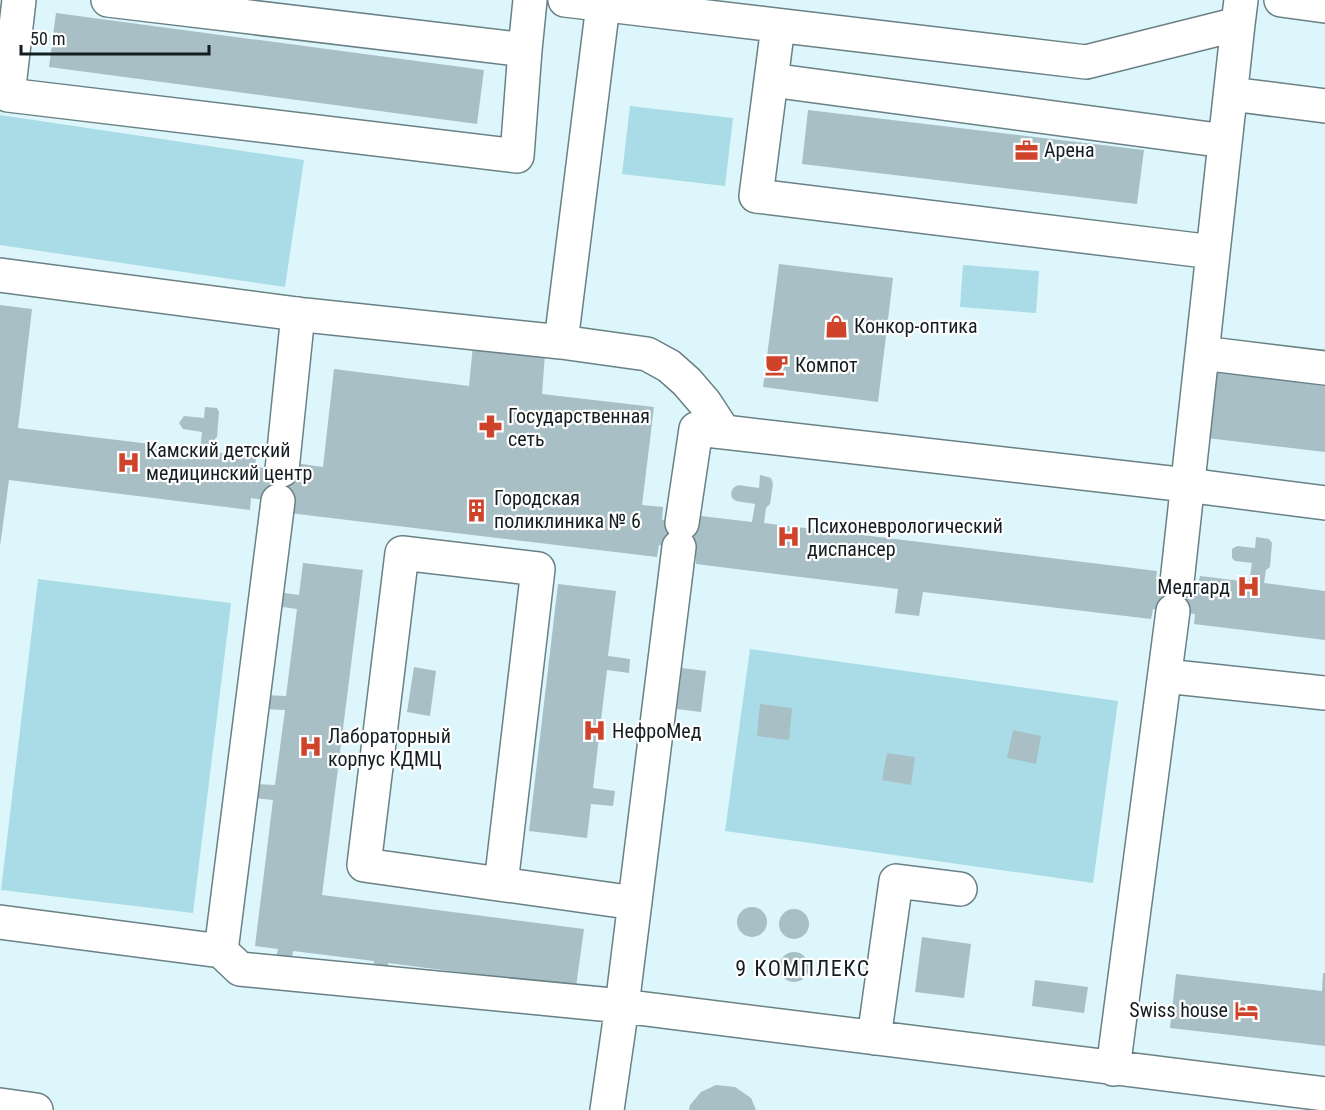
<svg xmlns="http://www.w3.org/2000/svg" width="1325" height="1110" viewBox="0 0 1325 1110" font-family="'Roboto Condensed',sans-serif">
<rect width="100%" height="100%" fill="#ddf6fc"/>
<path fill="#aadce7" d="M630,106L733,118L725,186L622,174Z
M0,115L304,160L285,287L0,245Z
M963,265L1039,271L1036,313L960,307Z
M38,579L231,603L193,913L1,890Z
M750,649L1118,701L1093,883L725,831Z"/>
<path fill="#a7bfc5" d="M56,13L484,70L477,124L49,67Z
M808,110L1144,150L1137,204L802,164Z
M779,264L893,278L878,402L763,387Z
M0,305L32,309L18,428L200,450L202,432L183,429L179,423L184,416L204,418L205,407L217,408L219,412L217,437L214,440L213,452L256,457L255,467L294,471L295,463L323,467L334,369L469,386L473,345L545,354L542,394L654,407L642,505L663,507L662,520L699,525L701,516L752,522L755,504L736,501L732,498L731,493L733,488L738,485L759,488L760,475L771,478L773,484L770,504L766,508L764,523L1157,571L1156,579L1198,584L1200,576L1249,582L1252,563L1235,561L1232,558V549L1237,546L1255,548L1256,537L1269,539L1272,543L1270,567L1266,570L1264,583L1325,591V640L1194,624L1195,614L1153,609L1151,619L923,592L919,616L895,613L898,589L696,564V550L659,545L657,557L289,513L290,503L251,498L250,510L9,480L0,546Z
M1215,370L1325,383V452L1207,438Z
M303,563L363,570L322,895L584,929L576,987L489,976V983L472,982L473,974L388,963V970L374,969V961L293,951L292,960L276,958L278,949L255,946L273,800L253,798L254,784L275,785L285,710L263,709L264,695L286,696L297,609L275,606L277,592L299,595Z
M558,584L616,591L608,656L630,659L629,673L607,670L593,788L615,791L613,806L591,804L587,838L529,831Z
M414,667L436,671L430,716L407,712Z
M682,668L706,671L701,712L677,709Z
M760,704L792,708L789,740L757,736Z
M1013,730L1041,736L1036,764L1007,758Z
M887,753L915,757L911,785L882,780Z
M737 922a15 15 0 1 1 30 0a15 15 0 1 1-30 0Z
M779 924a15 15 0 1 1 30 0a15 15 0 1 1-30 0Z
M922,937L971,944L964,998L915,992Z
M779 967a15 15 0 1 1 30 0a15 15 0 1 1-30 0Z
M1323,973H1325V1046L1170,1028L1176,974L1322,991Z
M1035,980L1088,987L1084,1013L1032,1006Z
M716,1085L735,1087L751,1098L756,1110H689L690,1105L701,1092Z"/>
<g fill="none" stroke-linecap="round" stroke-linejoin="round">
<defs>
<path id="minor" d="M19,0L8,95L517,156L525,50L108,0
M565,0L1086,62L1238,24L1241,0
M778,26L771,80L1225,141
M525,50L530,0
M771,80L756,196L1213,252
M1231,94L1325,106
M0,275L305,315L561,342L647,354L669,366L687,382L705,403L724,432L1187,485L1325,503
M561,342L603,5
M1202,353L1325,368
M282,470L298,314
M682,523L696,429L724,432
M1177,582L1238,24
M1165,676L1325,693
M501,884L538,569L402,553L364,865L635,903
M0,922L221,951L240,969L622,1006L1325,1094
M221,951L278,501
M874,1038L896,881L960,889
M1113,1069L1173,611
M0,1105L36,1110
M607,1110L622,1006L679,547"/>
<path id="major" d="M1281,0L1325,6"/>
</defs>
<use href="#minor" stroke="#698085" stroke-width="36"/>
<use href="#major" stroke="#698085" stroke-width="36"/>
<use href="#minor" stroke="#fff" stroke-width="33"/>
<use href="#major" stroke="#fff" stroke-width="33"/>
</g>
<defs>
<symbol id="office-bare" viewBox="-9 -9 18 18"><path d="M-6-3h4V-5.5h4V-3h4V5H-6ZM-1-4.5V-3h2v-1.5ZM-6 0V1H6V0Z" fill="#ce432a" stroke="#fefefe" stroke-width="2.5" paint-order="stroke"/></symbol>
<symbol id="shop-bare" viewBox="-9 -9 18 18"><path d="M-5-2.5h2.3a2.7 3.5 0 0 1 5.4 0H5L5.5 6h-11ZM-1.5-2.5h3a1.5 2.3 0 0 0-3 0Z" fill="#ce432a" stroke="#fefefe" stroke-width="2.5" paint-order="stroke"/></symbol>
<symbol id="cafe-bare" viewBox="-9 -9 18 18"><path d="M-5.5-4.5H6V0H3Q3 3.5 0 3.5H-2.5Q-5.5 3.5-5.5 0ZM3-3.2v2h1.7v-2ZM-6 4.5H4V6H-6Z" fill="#ce432a" stroke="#fefefe" stroke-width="2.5" paint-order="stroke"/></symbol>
<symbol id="pharmacy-bare" viewBox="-9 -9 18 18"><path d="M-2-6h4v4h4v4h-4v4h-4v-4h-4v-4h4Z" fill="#ce432a" stroke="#fefefe" stroke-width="2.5" paint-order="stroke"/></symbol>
<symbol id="hospital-bare" viewBox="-9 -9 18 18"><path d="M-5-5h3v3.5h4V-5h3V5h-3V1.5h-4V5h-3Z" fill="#ce432a" stroke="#fefefe" stroke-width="2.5" paint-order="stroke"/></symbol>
<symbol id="building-bare" viewBox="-9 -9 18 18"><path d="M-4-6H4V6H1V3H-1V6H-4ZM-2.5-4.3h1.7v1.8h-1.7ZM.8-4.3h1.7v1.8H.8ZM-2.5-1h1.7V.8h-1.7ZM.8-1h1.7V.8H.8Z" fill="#ce432a" stroke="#fefefe" stroke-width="2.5" paint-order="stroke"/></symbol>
<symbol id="hotel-bare" viewBox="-9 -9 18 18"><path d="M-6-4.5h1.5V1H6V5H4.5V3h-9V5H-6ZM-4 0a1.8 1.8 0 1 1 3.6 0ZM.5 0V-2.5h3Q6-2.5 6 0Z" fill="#ce432a" stroke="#fefefe" stroke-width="2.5" paint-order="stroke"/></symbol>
</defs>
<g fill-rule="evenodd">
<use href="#office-bare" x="1010" y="134" width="33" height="33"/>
<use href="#shop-bare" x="820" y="310" width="33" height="33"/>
<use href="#cafe-bare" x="760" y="348" width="33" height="33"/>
<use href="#pharmacy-bare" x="474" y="410" width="33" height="33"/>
<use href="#hospital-bare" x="112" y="446" width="33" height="33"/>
<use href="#building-bare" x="460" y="494" width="33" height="33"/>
<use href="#hospital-bare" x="772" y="520" width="33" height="33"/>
<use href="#hospital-bare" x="1232" y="570" width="33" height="33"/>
<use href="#hospital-bare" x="578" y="714" width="33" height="33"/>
<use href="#hospital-bare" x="294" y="730" width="33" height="33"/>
<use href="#hotel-bare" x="1230" y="994" width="33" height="33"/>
</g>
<g text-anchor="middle" stroke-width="4.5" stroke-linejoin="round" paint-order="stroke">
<g font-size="20" fill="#141d1f" stroke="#fefefe" text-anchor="start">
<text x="1044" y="157">Арена</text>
<text x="854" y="333">Конкор-оптика</text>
<text x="795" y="372">Компот</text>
<text x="508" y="423">Государственная<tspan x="508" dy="23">сеть</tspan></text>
<text x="146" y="457">Камский детский<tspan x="146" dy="23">медицинский центр</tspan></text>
<text x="494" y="505">Городская<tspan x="494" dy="23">поликлиника № 6</tspan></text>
<text x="807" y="533">Психоневрологический<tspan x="807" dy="23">диспансер</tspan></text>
<text x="1230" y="594" text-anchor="end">Медгард</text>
<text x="612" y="738">НефроМед</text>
<text x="328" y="743">Лабораторный<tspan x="328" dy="23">корпус КДМЦ</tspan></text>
<text x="1228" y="1017" text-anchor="end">Swiss house</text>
</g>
<g font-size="22" letter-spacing="1.5" fill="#141d1f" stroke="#fefefe">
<text x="803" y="976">9 КОМПЛЕКС</text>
</g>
</g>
<path d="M21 45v9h188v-9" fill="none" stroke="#141d1f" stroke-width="3"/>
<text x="30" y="45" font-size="18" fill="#141d1f" stroke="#fefefe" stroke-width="4.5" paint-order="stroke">50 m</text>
</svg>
